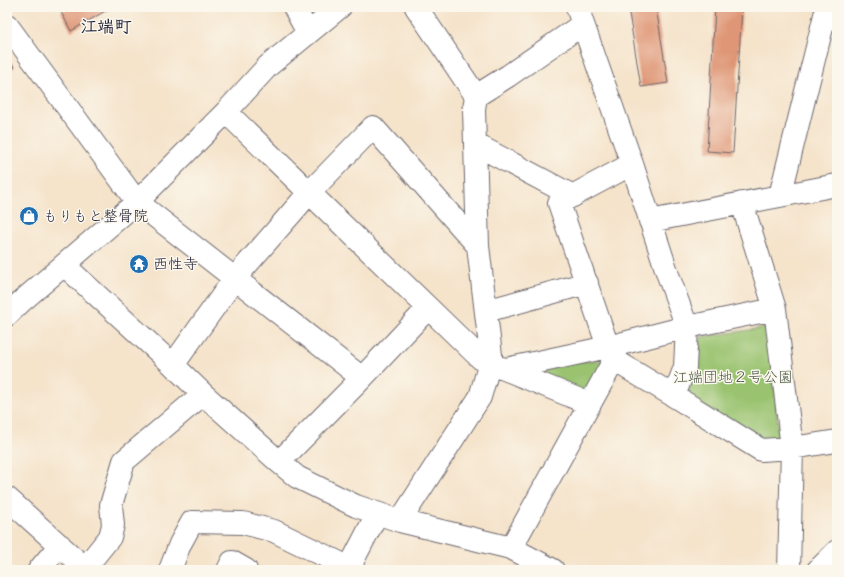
<svg xmlns="http://www.w3.org/2000/svg" width="844" height="577" viewBox="0 0 844 577" font-family="'Architects Daughter','Klee One',sans-serif">
<rect width="100%" height="100%" fill="#fbf7ec"/>
<filter id="ink" filterUnits="userSpaceOnUse"><feTurbulence type="fractalNoise" baseFrequency=".025" numOctaves="2"/><feDisplacementMap in="SourceGraphic" scale="8" xChannelSelector="R" yChannelSelector="G"/><feConvolveMatrix kernelMatrix="1 2 1 2 8 2 1 2 1" color-interpolation-filters="sRGB"/></filter>
<filter id="wash" filterUnits="userSpaceOnUse"><feTurbulence type="fractalNoise" baseFrequency=".012" numOctaves="4" result="noise"/><feDisplacementMap in="SourceGraphic" scale="16" xChannelSelector="R" yChannelSelector="G"/><feGaussianBlur stdDeviation="0.9" result="paint"/><feColorMatrix in="noise" values="0 0 0 0 0 0 0 0 0 0 0 0 0 0 0 0 0 1.4 0 .05"/><feComposite in="paint" operator="in"/></filter>
<g filter="url(#wash)">
<rect width="100%" height="100%" fill="#f5e3ca"/>
<path fill="#9ac36f" stroke="#5e7255" d="M770,327L779,440L757,437L687,396L701,337Z
M564,361H606L586,393L518,369Z"/>
<g id="blocks">
<path fill="#df9676" d="M70,7H112L71,31L61,12Z
M628,7H656L668,83L641,87Z
M715,7H742L733,153L707,151Z
M7,58L15,67L7,73Z"/>
</g>
</g>
<g filter="url(#ink)">
<use href="#blocks" fill-opacity="0" stroke="#6c666d" stroke-width="1"/>
<g fill="none" stroke-linecap="round" stroke-linejoin="round">
<defs>
<path id="minor" d="M294,7L308,33
M416,7L476,96
M577,7L632,164L668,275L687,327L685,367L674,396
M7,25L137,202L362,378
M226,112L475,353L489,366L506,369L608,347L614,360L674,396L761,450L792,448L837,441
M475,144L573,196
M632,164L559,203L608,347L687,327L775,309
M780,196L827,7
M742,203L775,309L792,448L789,570
M650,221L837,185
M64,265L173,365L203,394L279,462L297,477L356,506L400,521L511,548L553,570
M486,311L587,283
M7,315L22,301L137,202L226,112L268,66L340,7
M173,365L235,278L309,193L373,127L478,246
M502,368L590,404
M279,462L362,378L428,308
M7,498L87,570
M400,521L480,397L489,366L491,355L478,246L474,109L476,96L508,76L583,24
M511,548L614,360
M85,568L110,537L113,525L111,505L124,461L203,394
M39,570L60,545
M170,570L180,544L192,522L243,523L274,531L354,570
M228,570L232,562L246,570
M348,570L377,514
M818,570L837,551"/>
</defs>
<use href="#minor" stroke="#6c666d" stroke-width="24"/>
<use href="#minor" stroke="#fff" stroke-width="22"/>
</g>
</g>
<defs>
<symbol id="shop-disc" viewBox="-11 -11 22 22"><circle r="9.5" fill="#1f6fb2" stroke="#fbf7ec"/><path d="M-5-2.5h2.3a2.7 3.5 0 0 1 5.4 0H5L5.5 6h-11ZM-1.5-2.5h3a1.5 2.3 0 0 0-3 0Z" fill="#fff"/></symbol>
<symbol id="temple-disc" viewBox="-11 -11 22 22"><circle r="9.5" fill="#1f6fb2" stroke="#fbf7ec"/><path d="M0-6L5-2H3V0L6.5 2.5H4V6H1.5V3h-3V6H-4V2.5H-6.5L-3 0V-2H-5Z" fill="#fff"/></symbol>
</defs>
<g fill-rule="evenodd">
<use href="#shop-disc" x="18" y="205" width="22" height="22"/>
<use href="#temple-disc" x="128" y="253" width="22" height="22"/>
</g>
<g text-anchor="middle" stroke-width="3" stroke-linejoin="round" paint-order="stroke">
<g font-size="15" fill="#22223b" stroke="#fbf7ec" text-anchor="start">
<text x="43" y="221">もりもと整骨院</text>
<text x="153" y="269">西性寺</text>
</g>
<g font-size="15" fill="#4c5a4d" stroke="#fbf7ec">
<text x="733" y="382">江端団地２号公園</text>
</g>
<g font-size="17" font-weight="bold" fill="#22223b" stroke="#fbf7ec">
<text x="106" y="32">江端町</text>
</g>
</g>
<rect width="844" height="577" fill="none" stroke="#fbf7ec" stroke-width="24"/>
</svg>
